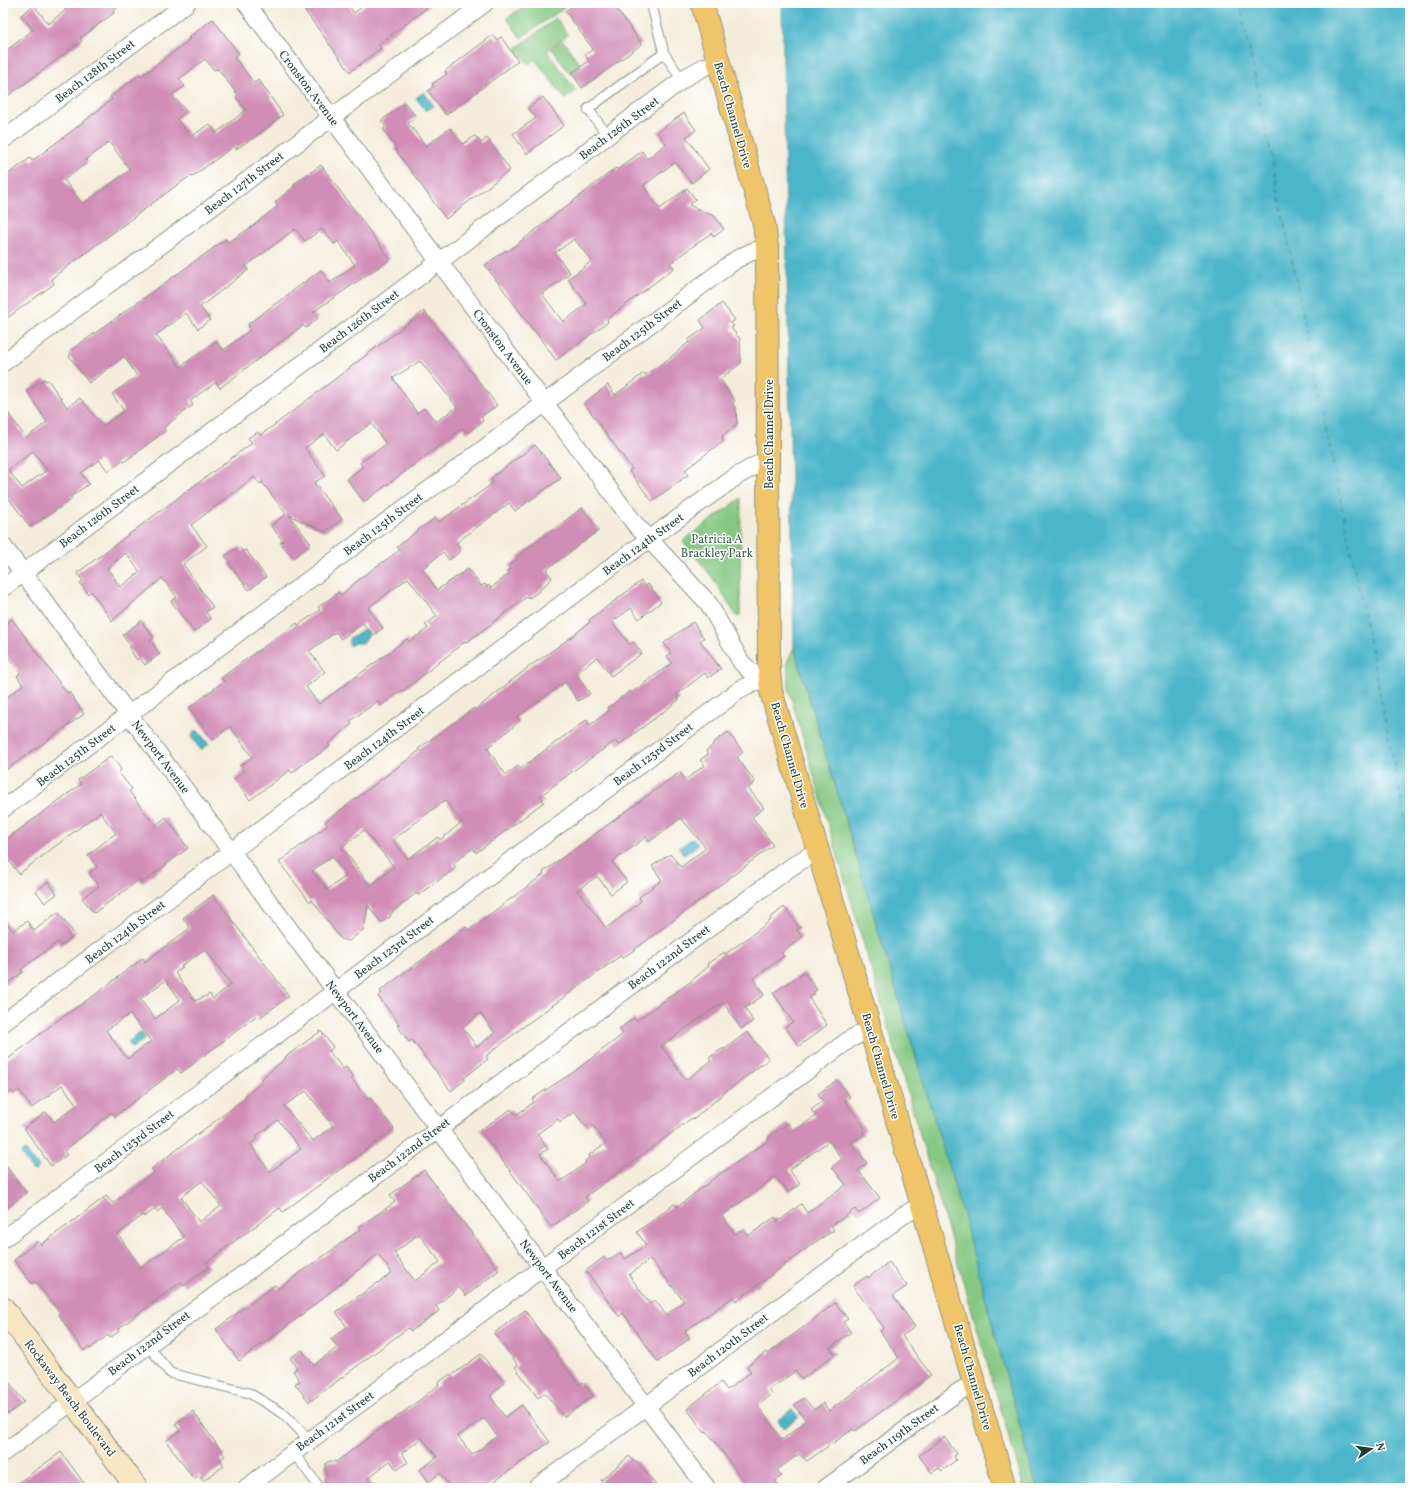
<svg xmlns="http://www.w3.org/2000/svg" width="1413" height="1491" viewBox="0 0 1413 1491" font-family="Vollkorn,serif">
<rect width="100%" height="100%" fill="#fff"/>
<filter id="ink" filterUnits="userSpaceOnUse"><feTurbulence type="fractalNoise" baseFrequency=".025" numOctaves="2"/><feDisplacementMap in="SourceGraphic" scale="8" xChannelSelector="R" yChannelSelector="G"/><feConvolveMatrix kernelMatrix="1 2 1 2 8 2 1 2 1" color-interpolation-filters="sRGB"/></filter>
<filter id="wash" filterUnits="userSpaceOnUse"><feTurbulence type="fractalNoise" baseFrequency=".012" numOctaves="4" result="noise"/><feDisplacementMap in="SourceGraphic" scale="16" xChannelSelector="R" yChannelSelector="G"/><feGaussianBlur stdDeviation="0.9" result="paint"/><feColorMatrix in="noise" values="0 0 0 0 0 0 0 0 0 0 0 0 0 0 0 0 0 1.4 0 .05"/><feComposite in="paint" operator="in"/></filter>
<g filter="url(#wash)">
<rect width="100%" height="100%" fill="#f4eddb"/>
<path fill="#85c882" stroke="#52825b" d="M528,3H562L565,7L521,38L507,18Z
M556,18L568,35L547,51L576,91L565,99L535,59L528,64L516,48Z
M563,41L581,65L570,74L552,49Z
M741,498L740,616L737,617L712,577L683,541Z
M794,647L962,1212L1037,1488H1024L789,691L787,662Z"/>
<path fill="#4bb5c9" stroke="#35797e" d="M782,3H1410V1488H1037L962,1212L794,647Z
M424,92L434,106L426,111L416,98Z
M363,629L367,630L369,634L363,643H354L350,646L349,645V638L355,636Z
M195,731H198L209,744L201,750L191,737Z
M693,838L698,845L684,855L679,848Z
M141,1032L146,1038L132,1048L128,1042Z
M25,1150L38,1165V1168L35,1171L32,1170L21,1154Z
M792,1409L798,1416V1418L783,1428L778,1420Z"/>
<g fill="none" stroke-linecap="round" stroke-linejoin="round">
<path stroke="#2c6161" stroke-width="1" stroke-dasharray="5 4" stroke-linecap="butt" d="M1240,3L1410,843"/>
</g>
<g id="blocks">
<path fill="#d08db6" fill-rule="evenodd" d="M72,3H123L113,10L114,13L80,38L82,41L8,96L3,90V53L33,30L21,15L34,5L48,24L66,10L65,8Z
M299,3H347L354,13L367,3H433L378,45L381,48L350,72Z
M576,3H612L642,44L582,88L572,73L589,61L585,55L593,49L565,11Z
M213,19L239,54L234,57L254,83L259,80L283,115L259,134L236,149L234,146L193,176L192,175L177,185L52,278V280L54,284L3,321V178L30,158L32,161L81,124L112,99L110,97L140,74L142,76L179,48L190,39L188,38ZM205,59L214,70L218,69L238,95L236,97L246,110L216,133L209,124L191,137L177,119L186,111L172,95L185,86L179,79ZM109,142L130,170L83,204L64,180L88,162L86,160Z
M493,35L497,40L501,37L518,61L446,115L428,91L434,86L432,84L447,74L445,71Z
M543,97L564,125L527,154L513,134L536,118L528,108Z
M405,103L416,117L408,123L426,146L450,128L463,144L475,136L481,143L487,138L510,170L446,219L395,149L396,148L383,129L386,127L381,121Z
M684,113L696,130L686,137L709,169L692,183L675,162L643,186L660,209L687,188L696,200L689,205L714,216L724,229L714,237L711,233L670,263L674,268L607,319L608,322L556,360L485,265L506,250L507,252L616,168L617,170L642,151L647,159L666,144L657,132ZM574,239L592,261L568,279L587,304L563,322L542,294L570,273L555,253Z
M321,165L390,259L313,312L318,318L306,328L303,325L220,388L216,382L190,401L193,405L164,427L165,431L124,462L122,460L108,471L99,460L81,473L89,484L70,497L72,499L30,527L3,491V406L26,438L47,422L27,391L44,379L46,381L48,380L67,407L80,398L103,426L124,411L112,394L137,376L124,356L89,383L69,356L71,354L70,351L226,239L228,243L250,228L278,206L275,202L295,186L294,184ZM295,229L305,241L322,229L334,244L338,241L355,265L330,283L321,270L248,324L250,330L228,347L223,350L216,341L180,367L156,335L186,313L198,329L210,320L200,307L248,270L246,266ZM33,451L47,470L22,488L8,470Z
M722,303L735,320L731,323L734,326L731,328L740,339L741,363L720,379L735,401L732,403L736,409L737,424L722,436L723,441L685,470L688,475L652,501L629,471L632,469L584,403L608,385L615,395L644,373L645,375L670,358L689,342L688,340L705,328L700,320Z
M424,311L497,405L481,417L483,421L467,433L463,428L364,502L347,479L363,467L360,463L386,444L371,423L336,450L324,434L305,448L325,476L314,483L342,519L325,532L289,515L311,544L293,558L280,543L283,541L271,526L286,514L262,482L260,484L254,477L191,525L207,546L183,564L213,607L206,612L211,619L194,632L171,601L177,597L162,578L112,621L91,591L88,594L80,583L83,581L77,573L237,454L252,443L248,438L258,432L260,435L276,424ZM420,361L457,407L436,422L424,408L417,413L393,378ZM126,553L140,572L120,587L107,568Z
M535,445L561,478L515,511L509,503L456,543L461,551L449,560L443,552L422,569L437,590L468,569L481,586L485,584L487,587L489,585L491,588L510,573L508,571L511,569L509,565L518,559L517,557L582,508L599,530L546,570L552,578L538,592L529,598L528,596L467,642L466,641L403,691L402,690L381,706L378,701L350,721L352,724L328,744L330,746L313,758L312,757L292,773L290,770L250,800L234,779L244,771L240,766L252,757L230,726L213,740L189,708L224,681L221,678L237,666L297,623L298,625L320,610L318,607L339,592L341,595L363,576L400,550L397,547L421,528L436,518L439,522L493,483L491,478ZM408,578L437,616L425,625L428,628L409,642L407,639L319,704L306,687L325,672L309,651L336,632L341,639L363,623L373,635L383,628L368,608Z
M239,547L242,551L246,550L266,577L249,590L228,563L230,562L225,556Z
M641,581L645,586L648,584L661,602L639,619L631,608L612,622L630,645L633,642L642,653L611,676L597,657L576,674L590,694L578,701L565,682L517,717L520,721L487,748L506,775L518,766L520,769L586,720L590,725L610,710L608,708L630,691L631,693L672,663L667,656L671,653L664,643L693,622L704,638L700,641L721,669L708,678L705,673L676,695L679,700L619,745L615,741L581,765L540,796L544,802L476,853L473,848L453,863L456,868L418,895L416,893L390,914L391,916L381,923L368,905L364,929L349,941L341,939L312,900L310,902L279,862L328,825L325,822L419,751L418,749L474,708L475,710L526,669L570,638L590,622L589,620ZM445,800L462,822L440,840L438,837L408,859L393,840ZM364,830L394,867L370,886L342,847ZM332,856L346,876L327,890L312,871Z
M12,619L67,693L69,692L84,714L3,772V700L23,685L17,676L20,673L3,651V625Z
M141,621L154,638L150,640L160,654L145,665L140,658L137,660L129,648L131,646L122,635Z
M728,732L743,752L737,757L755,782L748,788L764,808L752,817L773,845L634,950L622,958L620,956L519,1030L486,1056L488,1059L464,1078L465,1080L451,1091L412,1040L409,1042L397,1025L399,1024L378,996L382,993L380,991L466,927L469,930L544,874L543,872L680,772L685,780L705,765L700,760L708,754L706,751L713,745L712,744ZM681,818L706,848L681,867L670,854L652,866L662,880L639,897L641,901L628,912L606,928L577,890L597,876L611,894L627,882L612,862L646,837L649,842ZM480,1013L495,1033L477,1047L462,1027Z
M111,756L121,769L119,773L132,789L129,791L155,826L166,817L188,848L142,883L139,880L94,913L82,898L99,886L89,873L97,867L88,855L116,833L100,812L19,874L3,853V842L81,784L78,780Z
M48,882L57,894L45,903L36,891Z
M213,895L289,996L258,1019L256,1016L181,1073L177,1069L115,1116L112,1112L64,1151L67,1155L51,1166L24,1128L46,1112L54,1122L77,1105L62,1085L32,1108L19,1090L14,1094L12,1091L3,1098V1063L57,1021L96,994L143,958L145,962L190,928L183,918ZM205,949L231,984L213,999L210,994L195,1001L175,973L183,967L181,966ZM166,980L180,1000L155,1019L140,999ZM130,1014L151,1041L127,1059L106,1030Z
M784,907L800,928L797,930L802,937L781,953L784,956L753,979L764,995L745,1008L753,1021L741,1029L723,1002L661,1046L686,1080L711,1061L709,1058L722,1049H725L747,1032L769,1059L724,1093L694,1119L692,1118L585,1197L588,1201L551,1227L480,1130L511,1109L516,1115L534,1102L532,1099L575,1071L623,1034L619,1029L634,1018L636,1021L690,982L709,966L707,964L724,952L725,954L745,940L771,920L770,918ZM574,1112L586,1127L591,1123L606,1143L589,1155L590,1157L585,1161L586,1163L560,1182L540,1154L548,1149L537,1134L558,1119L560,1122Z
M58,912L75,935L61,946L58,942L20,970L23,972L3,987V918L13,931L27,921L34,931Z
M804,972L817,990L813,992L815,994L809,998L827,1025L799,1046L785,1027L793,1022L773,993Z
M321,1031L333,1047L329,1051L343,1069L346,1067L353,1077L351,1078L368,1099L370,1098L394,1129L283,1212L280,1208L239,1238L206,1263L209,1267L184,1286L181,1282L118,1329L119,1331L110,1338L108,1335L90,1349L89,1347L84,1351L58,1314L60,1313L36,1282L32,1284L14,1260L38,1241L41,1245L106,1196L113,1203L154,1172L151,1169L246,1098L245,1096L263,1082L261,1079L286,1058L285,1057ZM306,1091L333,1126L313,1141L284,1106ZM278,1120L301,1149L270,1172L250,1144L258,1138L256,1136ZM202,1181L221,1206L199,1222L181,1197ZM162,1208L184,1237L141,1268L118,1234L143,1215L144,1217L155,1209L157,1212Z
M837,1080L850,1097L845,1101L866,1130L863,1132L864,1134L851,1143L867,1163L858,1170L880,1198L859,1214L855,1209L831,1226L834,1230L814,1243L736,1301L733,1297L685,1331L690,1338L658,1362L623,1313L619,1316L586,1271L604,1257L607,1261L621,1253L625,1259L646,1245L637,1232L674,1204L677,1207L720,1174L769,1140L768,1138L788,1123L794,1131L816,1116L811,1110L823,1101L818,1094ZM829,1141L842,1159L832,1167L846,1185L807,1213L801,1204L778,1222L775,1217L748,1236L743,1229L735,1234L722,1216L776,1176L788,1192L800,1184L789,1170ZM650,1259L684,1301L666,1315L655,1300L650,1304L629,1275Z
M3,1162L26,1193L3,1211Z
M424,1170L499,1270L466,1296L459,1287L436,1306L439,1311L411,1331L408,1328L309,1402L295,1384L300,1381L293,1371L297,1368L290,1358L302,1350L314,1365L338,1347L331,1339L347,1327L336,1312L392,1273L378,1254L295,1320L239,1361L216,1329L275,1285L278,1289L361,1229L359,1227L395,1202L390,1195ZM419,1234L440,1262L415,1281L394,1253Z
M889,1262L907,1286L893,1296L915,1327L902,1336L931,1375L855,1431L853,1429L807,1461L799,1454L777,1470L782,1476L775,1481L781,1488H749L707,1431L705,1433L687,1409L721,1382L727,1390L751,1372L747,1366L766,1352L768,1354L835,1303L848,1319L843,1322L851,1332L830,1348L835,1354L802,1379L796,1371L794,1372L769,1390L772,1394L758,1406L782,1440L806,1421L794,1405L804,1398L814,1410L823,1403L829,1411L899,1358L880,1331L884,1328L853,1286L867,1276L868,1278Z
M525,1310L562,1363L579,1385L583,1382L593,1396L564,1417L545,1393L538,1398L515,1367L518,1365L494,1333Z
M481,1354L504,1383L490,1396L505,1417L522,1405L550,1442L485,1488H451L440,1473L429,1482L420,1470L437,1457L422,1438L402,1453L408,1462L397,1470L390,1461L368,1478L375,1488H330L324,1479L327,1477L325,1468L326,1463L330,1461L336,1462L413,1405L439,1385L438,1383L450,1374L451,1376ZM484,1418L497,1436L472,1455L458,1436Z
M3,1374L24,1402L8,1414L3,1407Z
M193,1411L225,1456L220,1459L224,1466L203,1481L199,1475L194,1479L166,1441L180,1431L175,1424Z
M944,1437L957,1454L954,1456L956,1460L942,1471L939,1468L932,1473L919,1456Z
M61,1452L84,1483L76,1488H11Z
M629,1456L634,1462L637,1461L658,1488H607L601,1480Z"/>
</g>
</g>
<g filter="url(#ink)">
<use href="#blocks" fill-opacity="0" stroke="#8a9588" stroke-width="1"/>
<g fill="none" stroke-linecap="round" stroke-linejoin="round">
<defs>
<path id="lane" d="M651,3L664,53
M608,136L588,109L664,53L682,80
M147,1344L170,1373L249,1393L284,1414L309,1440
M293,1452L320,1488"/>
<path id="street" d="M246,3L635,524L709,604L741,662L751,672L769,680
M3,140L187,3
M3,363L485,3
M3,546L707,1488
M3,588L686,77L704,67L719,62
M3,809L737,259L751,252L767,247
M3,1023L623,558L737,476L769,458
M3,1239L741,689L754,683L769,680
M3,1453L791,867L818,850
M246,1488L850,1039L870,1029
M536,1488L902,1216L922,1205
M826,1488L955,1394L974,1383"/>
<path id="secondary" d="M3,1308L137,1488"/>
<path id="primary" d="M702,3L764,224L767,247L769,670L771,691L1005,1488"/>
</defs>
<use href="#lane" stroke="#8a9588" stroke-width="11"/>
<use href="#street" stroke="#8a9588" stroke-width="19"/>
<use href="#secondary" stroke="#8a9588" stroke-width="24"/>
<use href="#primary" stroke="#8a9588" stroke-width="24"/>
<use href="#lane" stroke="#fff" stroke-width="9"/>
<use href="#street" stroke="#fff" stroke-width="17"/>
<use href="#secondary" stroke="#f9e7c3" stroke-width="22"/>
<use href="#primary" stroke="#f0c469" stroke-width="22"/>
</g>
</g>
<g text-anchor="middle" stroke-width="3" stroke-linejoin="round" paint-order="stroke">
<g font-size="12" fill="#1f3d34" stroke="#fff">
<text transform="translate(95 71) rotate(-37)" y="4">Beach 128th Street</text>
<text transform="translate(309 88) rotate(53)" y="4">Cronston Avenue</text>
<text transform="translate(733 115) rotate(74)" y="4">Beach Channel Drive</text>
<text transform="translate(619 128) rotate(-37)" y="4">Beach 126th Street</text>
<text transform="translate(244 183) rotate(-37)" y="4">Beach 127th Street</text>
<text transform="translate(359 321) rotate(-37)" y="4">Beach 126th Street</text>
<text transform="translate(642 330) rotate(-37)" y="4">Beach 125th Street</text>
<text transform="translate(503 347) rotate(53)" y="4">Cronston Avenue</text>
<text transform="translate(769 434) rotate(-90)" y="4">Beach Channel Drive</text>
<text transform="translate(99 516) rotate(-37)" y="4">Beach 126th Street</text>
<text transform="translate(383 524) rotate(-37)" y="4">Beach 125th Street</text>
<text transform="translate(643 544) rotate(-36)" y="4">Beach 124th Street</text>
<text transform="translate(384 738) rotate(-37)" y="4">Beach 124th Street</text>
<text transform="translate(653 754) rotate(-37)" y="4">Beach 123rd Street</text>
<text transform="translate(76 755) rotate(-37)" y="4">Beach 125th Street</text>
<text transform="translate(790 755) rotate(74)" y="4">Beach Channel Drive</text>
<text transform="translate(161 757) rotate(53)" y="4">Newport Avenue</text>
<text transform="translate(125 932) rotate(-37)" y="4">Beach 124th Street</text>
<text transform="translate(394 947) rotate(-37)" y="4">Beach 123rd Street</text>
<text transform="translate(669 957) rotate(-37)" y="4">Beach 122nd Street</text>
<text transform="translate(355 1017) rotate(53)" y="4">Newport Avenue</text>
<text transform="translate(881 1066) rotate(74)" y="4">Beach Channel Drive</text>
<text transform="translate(134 1141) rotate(-37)" y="4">Beach 123rd Street</text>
<text transform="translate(409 1150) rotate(-37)" y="4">Beach 122nd Street</text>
<text transform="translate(596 1229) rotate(-37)" y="4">Beach 121st Street</text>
<text transform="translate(549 1276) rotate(53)" y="4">Newport Avenue</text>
<text transform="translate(149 1343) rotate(-37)" y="4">Beach 122nd Street</text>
<text transform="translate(728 1345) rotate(-37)" y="4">Beach 120th Street</text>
<text transform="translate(973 1377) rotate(74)" y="4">Beach Channel Drive</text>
<text transform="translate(70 1398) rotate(53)" y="4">Rockaway Beach Boulevard</text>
<text transform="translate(335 1421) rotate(-36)" y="4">Beach 121st Street</text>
<text transform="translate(899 1434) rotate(-36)" y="4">Beach 119th Street</text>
</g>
<g font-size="12" fill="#386048" stroke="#fff">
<text x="717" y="543">Patricia A<tspan x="717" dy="14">Brackley Park</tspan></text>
</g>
</g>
<rect width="1413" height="1491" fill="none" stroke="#fff" stroke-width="16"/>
<g transform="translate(1371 1449) rotate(77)" stroke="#ffffff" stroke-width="3" paint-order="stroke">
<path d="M0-3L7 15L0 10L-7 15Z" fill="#1f3d34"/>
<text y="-6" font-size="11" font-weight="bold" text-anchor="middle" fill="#1f3d34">N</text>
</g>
</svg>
